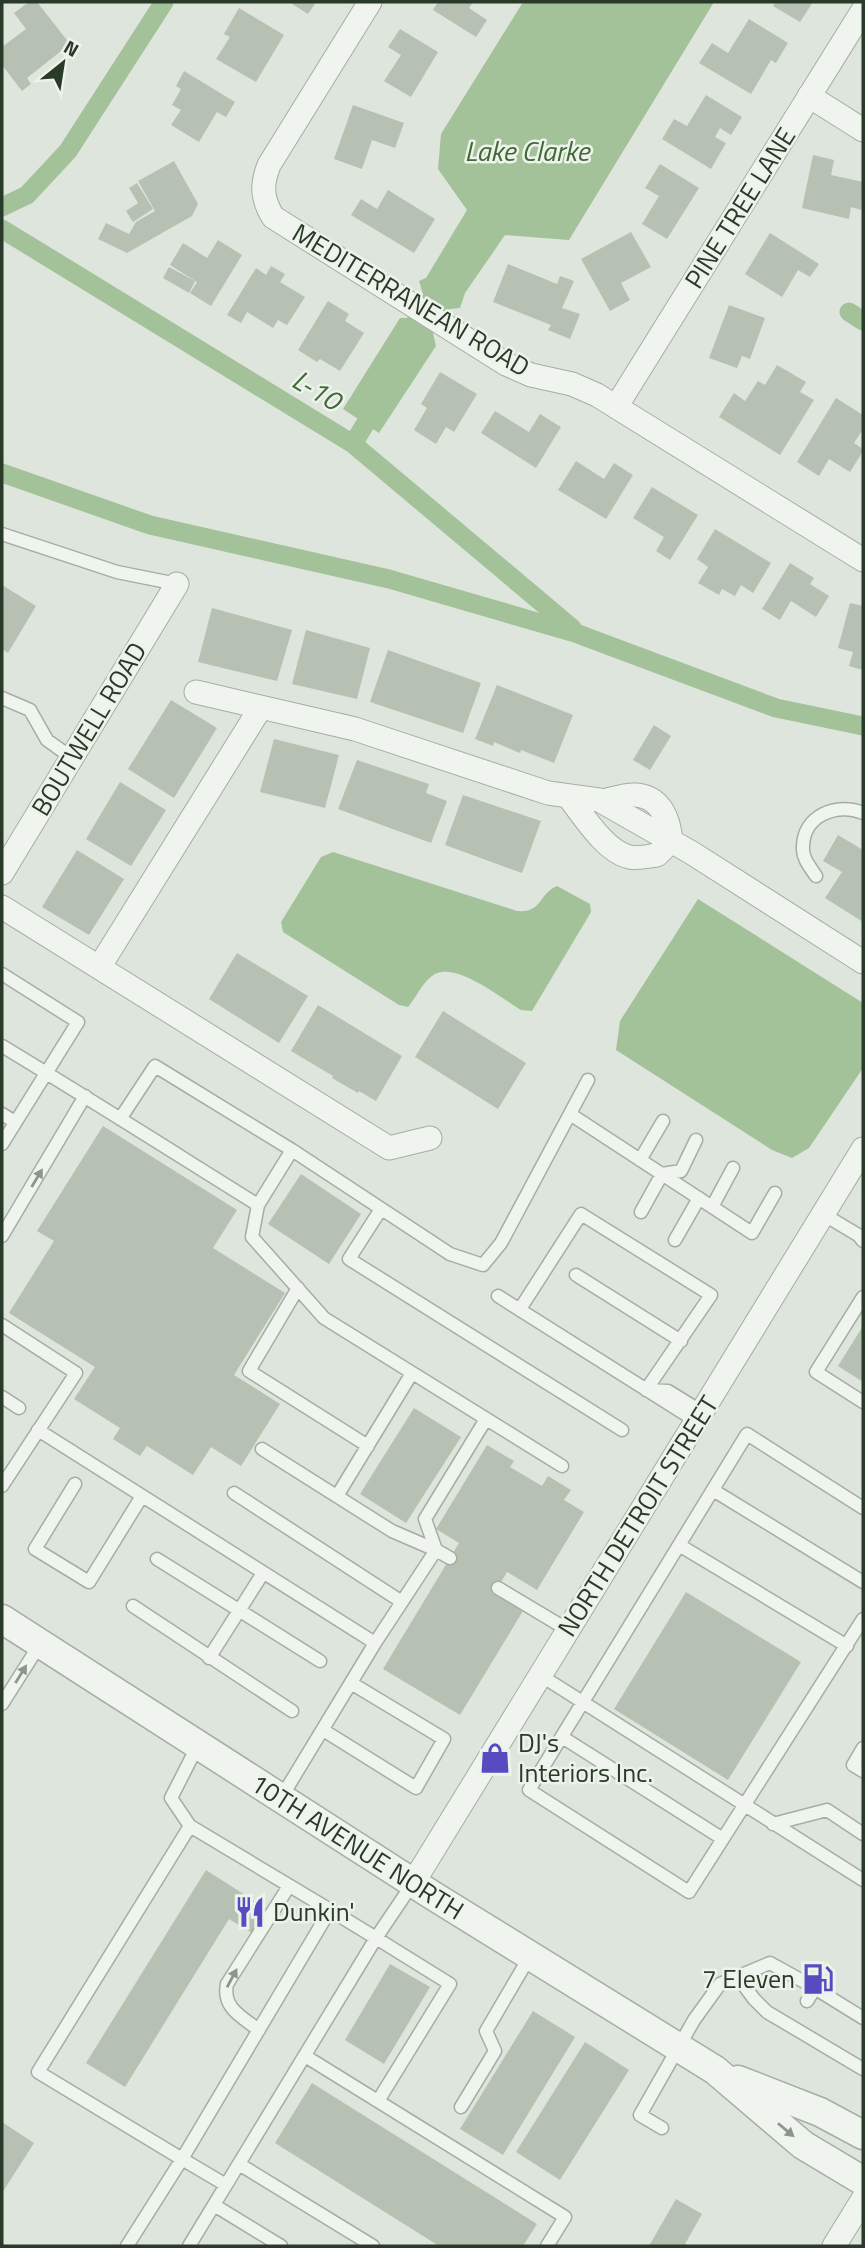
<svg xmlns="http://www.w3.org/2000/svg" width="865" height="2248" viewBox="0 0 865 2248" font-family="'Titillium Web',sans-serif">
<rect width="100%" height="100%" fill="#dee5dc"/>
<path fill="#a4c29a" d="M523,2H714L569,240L505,235L465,293L460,308L450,309L433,333L436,346L379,433L343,409L400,318H407L423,294L419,281L426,278L467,210L438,169L441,134Z
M333,852L517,911C543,913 538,894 557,886L590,904L591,912L532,1011L521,1010C501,998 453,959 432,976C422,983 416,998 408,1007L399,1005L283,932L281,922L321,857Z
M698,899L863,1003V1068L809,1148L792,1158L772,1150L616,1050L620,1021Z"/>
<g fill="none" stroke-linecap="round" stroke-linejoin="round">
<path stroke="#a4c29a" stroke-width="19" d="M2,207L27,195L68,151L164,2
M2,229L353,444L572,628
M849,312L863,321
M353,444L378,403
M2,473L150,525L389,579L578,634L776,708L863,726"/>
</g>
<path fill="#b6c1b4" d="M29,2H37L70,44L27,78L31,84L22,91L2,65V47L26,29L14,13Z
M289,2H316L308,14Z
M438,2H473L469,8L487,20L476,37L433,10Z
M776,2H813L800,22L773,6Z
M239,8L284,35L256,82L216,59L230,37L224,34Z
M749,19L788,43L776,63L771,60L751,94L699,63L712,43L728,53Z
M400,29L438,52L411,97L384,81L401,55L388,47Z
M184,71L235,102L226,117L217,112L199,142L171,125L181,110L172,105L181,89L176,86Z
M706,95L742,117L731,135L720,128L715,137L726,143L711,169L662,139L674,119L687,126Z
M353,105L404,123L395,148L372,140L362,169L334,159Z
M813,155L834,160L831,175L863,182L861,210L851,207L849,219L802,208Z
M174,161L198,204L192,216L127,253L98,239L106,223L129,234L136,222L155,211L138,181Z
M660,164L699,188L667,239L642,224L659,196L645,188Z
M137,183L153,209L133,222L126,211L138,203L129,188Z
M388,190L435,219L414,253L351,215L361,199L377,209Z
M631,232L651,267L621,283L630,300L610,311L581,259Z
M770,233L819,264L810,277L798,270L782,297L745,274Z
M218,240L242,255L211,306L190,293L197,282L170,265L183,243L207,258Z
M508,264L557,284L560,276L574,281L562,308L580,314L570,339L548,330L551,325L493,302Z
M271,266L285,274L280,282L305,297L287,325L278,320L273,328L247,312L241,323L227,315L256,268L266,275Z
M169,267L195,281L189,293L163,278Z
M328,301L349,314L345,321L364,333L340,371L320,359L317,362L298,350Z
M729,305L765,318L750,359L742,356L737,368L709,358Z
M777,365L806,382L800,392L814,400L780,455L719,417L734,393L745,401L758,381L765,385Z
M440,372L477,394L454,432L446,427L436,444L414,430L427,408L421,404Z
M836,398L863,415V429L854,443L863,449V451L850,472L829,459L819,476L797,462Z
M495,411L529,432L540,414L561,427L536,468L481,433Z
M576,461L604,479L614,463L633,475L606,519L558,490Z
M652,487L698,515L670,560L656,551L664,537L633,518Z
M715,529L771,563L753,593L741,585L735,596L722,589L719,595L698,583L708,567L697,559Z
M790,563L814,578L810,584L829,596L816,617L791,601L780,620L762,609Z
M2,585L36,606L8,653L2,649Z
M850,603L863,606V670L849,666L853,652L838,648Z
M212,608L292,630L277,681L198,662Z
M306,630L370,648L357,699L292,684Z
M388,650L481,683L463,733L370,702Z
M497,685L573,715L554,763L521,750L520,753L494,742L493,746L475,739Z
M171,700L217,728L174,798L128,769Z
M654,725L671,736L650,770L633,760Z
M274,739L339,755L325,808L260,792Z
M357,760L429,784L426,793L447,801L431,843L338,809Z
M120,782L166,810L131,866L86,839Z
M463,795L541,821L522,873L445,845Z
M838,835L863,850V922L825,898L842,872L823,861Z
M77,850L124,879L89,935L42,907Z
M237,953L308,996L279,1043L209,999Z
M318,1005L402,1056L376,1101L359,1091L358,1093L332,1078L333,1076L291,1051Z
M443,1011L526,1063L498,1109L415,1057Z
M103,1126L237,1210L213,1248L285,1293L234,1375L280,1404L241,1466L211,1447L193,1475L147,1446L140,1456L113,1439L120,1428L74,1399L95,1367L9,1313L54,1241L37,1231Z
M301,1174L361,1214L329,1264L268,1224Z
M863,1326V1382L838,1366Z
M414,1408L461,1437L406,1523L360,1494Z
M487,1445L514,1461L510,1467L542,1486L548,1476L571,1490L564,1500L584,1512L537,1590L507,1572L494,1594L523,1611L460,1715L383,1669L459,1543L436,1529Z
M686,1592L801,1662L728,1780L614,1709Z
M206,1870L267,1909L252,1933L229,1919L125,2087L86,2063Z
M390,1964L430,1987L384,2064L345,2040Z
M533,2011L575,2037L503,2155L460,2129Z
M585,2042L629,2070L560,2180L516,2152Z
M312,2083L537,2224L523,2246H439L275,2143Z
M2,2122L34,2143L2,2193Z
M676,2199L702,2214L685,2244L688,2246H649Z"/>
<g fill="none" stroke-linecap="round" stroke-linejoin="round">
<defs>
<path id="service" d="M2,534L117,572L177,584
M2,698L30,710L47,740L72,758
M816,876C810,867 802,858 803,847C803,815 838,802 863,813
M2,974L78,1022L2,1144
M2,1046C88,1098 173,1152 258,1205L292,1150L155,1066L120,1119
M2,1114L15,1122
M570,1114L752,1233L775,1193
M292,1150L450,1254L483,1265L501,1243L588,1080
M640,1160L663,1121
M258,1205L252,1237L324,1318L562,1466
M712,1207L733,1168
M381,1209L349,1259L622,1430
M641,1212L662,1174L681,1171L696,1140
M823,1214L858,1235L863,1241
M2,1236L85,1096
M675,1240L699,1198
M576,1275L681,1341
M298,1288L249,1371L368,1446
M498,1296L696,1421
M863,1297L816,1372L863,1402
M520,1309L581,1214L711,1295L646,1390
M2,1325L76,1373L2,1486
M650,1390L668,1391L702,1412
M2,1397L19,1408
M38,1430L375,1643L281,1798
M262,1449L392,1531L436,1550L450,1558
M75,1484L35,1549L89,1582L142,1496
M713,1490L863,1582
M234,1493L402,1602
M337,1496L412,1373
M863,1508L747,1434L529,1790L689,1892L863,1619
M679,1545L847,1646
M157,1559L320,1661
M498,1588L568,1630
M133,1606L292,1711
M375,1643L436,1550L425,1519L486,1419
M209,1658L263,1573
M540,1675L863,1880
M2,1704L40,1644
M323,1730L416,1788L444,1739L351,1683
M562,1737L723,1839
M198,1745L171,1798L190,1826L38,2072L182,2159L330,1910L376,1938L413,1883
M863,1748L853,1765L863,1771
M773,1824L827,1810L863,1834
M190,1826L330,1910
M737,1976L754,1999L767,2012L863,2069
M807,2001L815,1988
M259,2030C242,2017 222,2008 227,1984L289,1886
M305,2056L565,2217L547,2246
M461,2107L495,2051L486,2031L530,1956
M662,2128L640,2115L694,2020L720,1984L770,1963L808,1984L863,2018
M239,2164L373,2246
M214,2205L281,2246
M127,2246L182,2159L226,2185
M189,2246L376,1938L450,1984L378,2101"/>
<path id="minor" d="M370,2L269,165C261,185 262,199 273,217L506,364L531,375L572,384L597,395L863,560
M809,96L863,130
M616,407L863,10
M196,692L355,729L548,793L599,800L692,853L863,962
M568,796C582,814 606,853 630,857C638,859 649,856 657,855L671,841C669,819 661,797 636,795C626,794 612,799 602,801
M2,873L177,584
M2,907L389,1148L430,1138
M100,966L261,707
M413,1883L863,1149
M834,2246L863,2199"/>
<g id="tertiary">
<path id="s1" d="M2,1619L432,1895L715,2070L803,2145L863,2181"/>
<path d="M738,2080L820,2112L863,2135"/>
</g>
</defs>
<use href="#service" stroke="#a4aea2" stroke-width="15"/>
<use href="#minor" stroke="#a4aea2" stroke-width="25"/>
<use href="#tertiary" stroke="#a4aea2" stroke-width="31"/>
<use href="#service" stroke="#eff4ef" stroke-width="12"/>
<use href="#minor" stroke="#eff4ef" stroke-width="23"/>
<use href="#tertiary" stroke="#eff4ef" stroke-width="28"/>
</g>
<defs><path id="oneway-solid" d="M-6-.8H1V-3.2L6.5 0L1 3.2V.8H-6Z" transform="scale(1.75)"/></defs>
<g fill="#8c978c">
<use href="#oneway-solid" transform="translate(37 1178) rotate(-59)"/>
<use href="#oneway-solid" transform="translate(21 1674) rotate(-58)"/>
<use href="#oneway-solid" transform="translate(232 1978) rotate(-62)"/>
<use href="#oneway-solid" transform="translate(786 2130) rotate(40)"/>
</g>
<defs>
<symbol id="shop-bare" viewBox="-9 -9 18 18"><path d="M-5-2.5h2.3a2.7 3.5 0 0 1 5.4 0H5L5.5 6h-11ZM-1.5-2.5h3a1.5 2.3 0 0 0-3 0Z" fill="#564bc0" stroke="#edf3eb" stroke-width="2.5" paint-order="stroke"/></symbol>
<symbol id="restaurant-bare" viewBox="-9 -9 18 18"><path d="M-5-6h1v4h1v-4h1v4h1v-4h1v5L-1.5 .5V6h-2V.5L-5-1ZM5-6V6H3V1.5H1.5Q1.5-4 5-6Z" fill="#564bc0" stroke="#edf3eb" stroke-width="2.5" paint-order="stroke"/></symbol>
<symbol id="fuel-bare" viewBox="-9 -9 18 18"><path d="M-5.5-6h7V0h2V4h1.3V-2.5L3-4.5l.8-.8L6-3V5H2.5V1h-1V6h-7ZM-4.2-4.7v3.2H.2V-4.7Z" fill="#564bc0" stroke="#edf3eb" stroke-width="2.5" paint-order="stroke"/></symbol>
</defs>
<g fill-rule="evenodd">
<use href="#shop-bare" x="473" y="1736" width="44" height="44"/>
<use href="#restaurant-bare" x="228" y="1890" width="44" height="44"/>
<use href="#fuel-bare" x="796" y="1957" width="44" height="44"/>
</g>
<g text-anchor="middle" stroke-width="5" stroke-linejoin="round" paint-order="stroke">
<g font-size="26" fill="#2a3a28" stroke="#edf3eb">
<text transform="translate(740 208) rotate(-58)" y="9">PINE TREE LANE</text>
<text transform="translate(411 300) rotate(31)" y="9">MEDITERRANEAN ROAD</text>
<text transform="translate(89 729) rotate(-59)" y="9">BOUTWELL ROAD</text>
<text transform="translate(638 1516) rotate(-58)" y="9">NORTH DETROIT STREET</text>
<text dy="9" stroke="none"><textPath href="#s1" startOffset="422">10TH AVENUE NORTH</textPath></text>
</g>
<g font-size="26" fill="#2a3a28" stroke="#edf3eb" text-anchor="start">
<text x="518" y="1752">DJ's<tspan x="518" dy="30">Interiors Inc.</tspan></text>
<text x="273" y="1921">Dunkin'</text>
<text x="795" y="1988" text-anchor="end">7 Eleven</text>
</g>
<g font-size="28" font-style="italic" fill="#406936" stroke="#edf3eb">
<text x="527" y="161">Lake Clarke</text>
<text transform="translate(317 390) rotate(31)" y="10">L-10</text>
</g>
</g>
<rect width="865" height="2248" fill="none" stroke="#2a3a28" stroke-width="7"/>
<g transform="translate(63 63) rotate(30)" stroke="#edf3eb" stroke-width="5" paint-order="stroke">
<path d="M0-5L12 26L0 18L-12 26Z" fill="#2a3a28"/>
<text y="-10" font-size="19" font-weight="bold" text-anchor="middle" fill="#2a3a28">N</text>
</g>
</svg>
